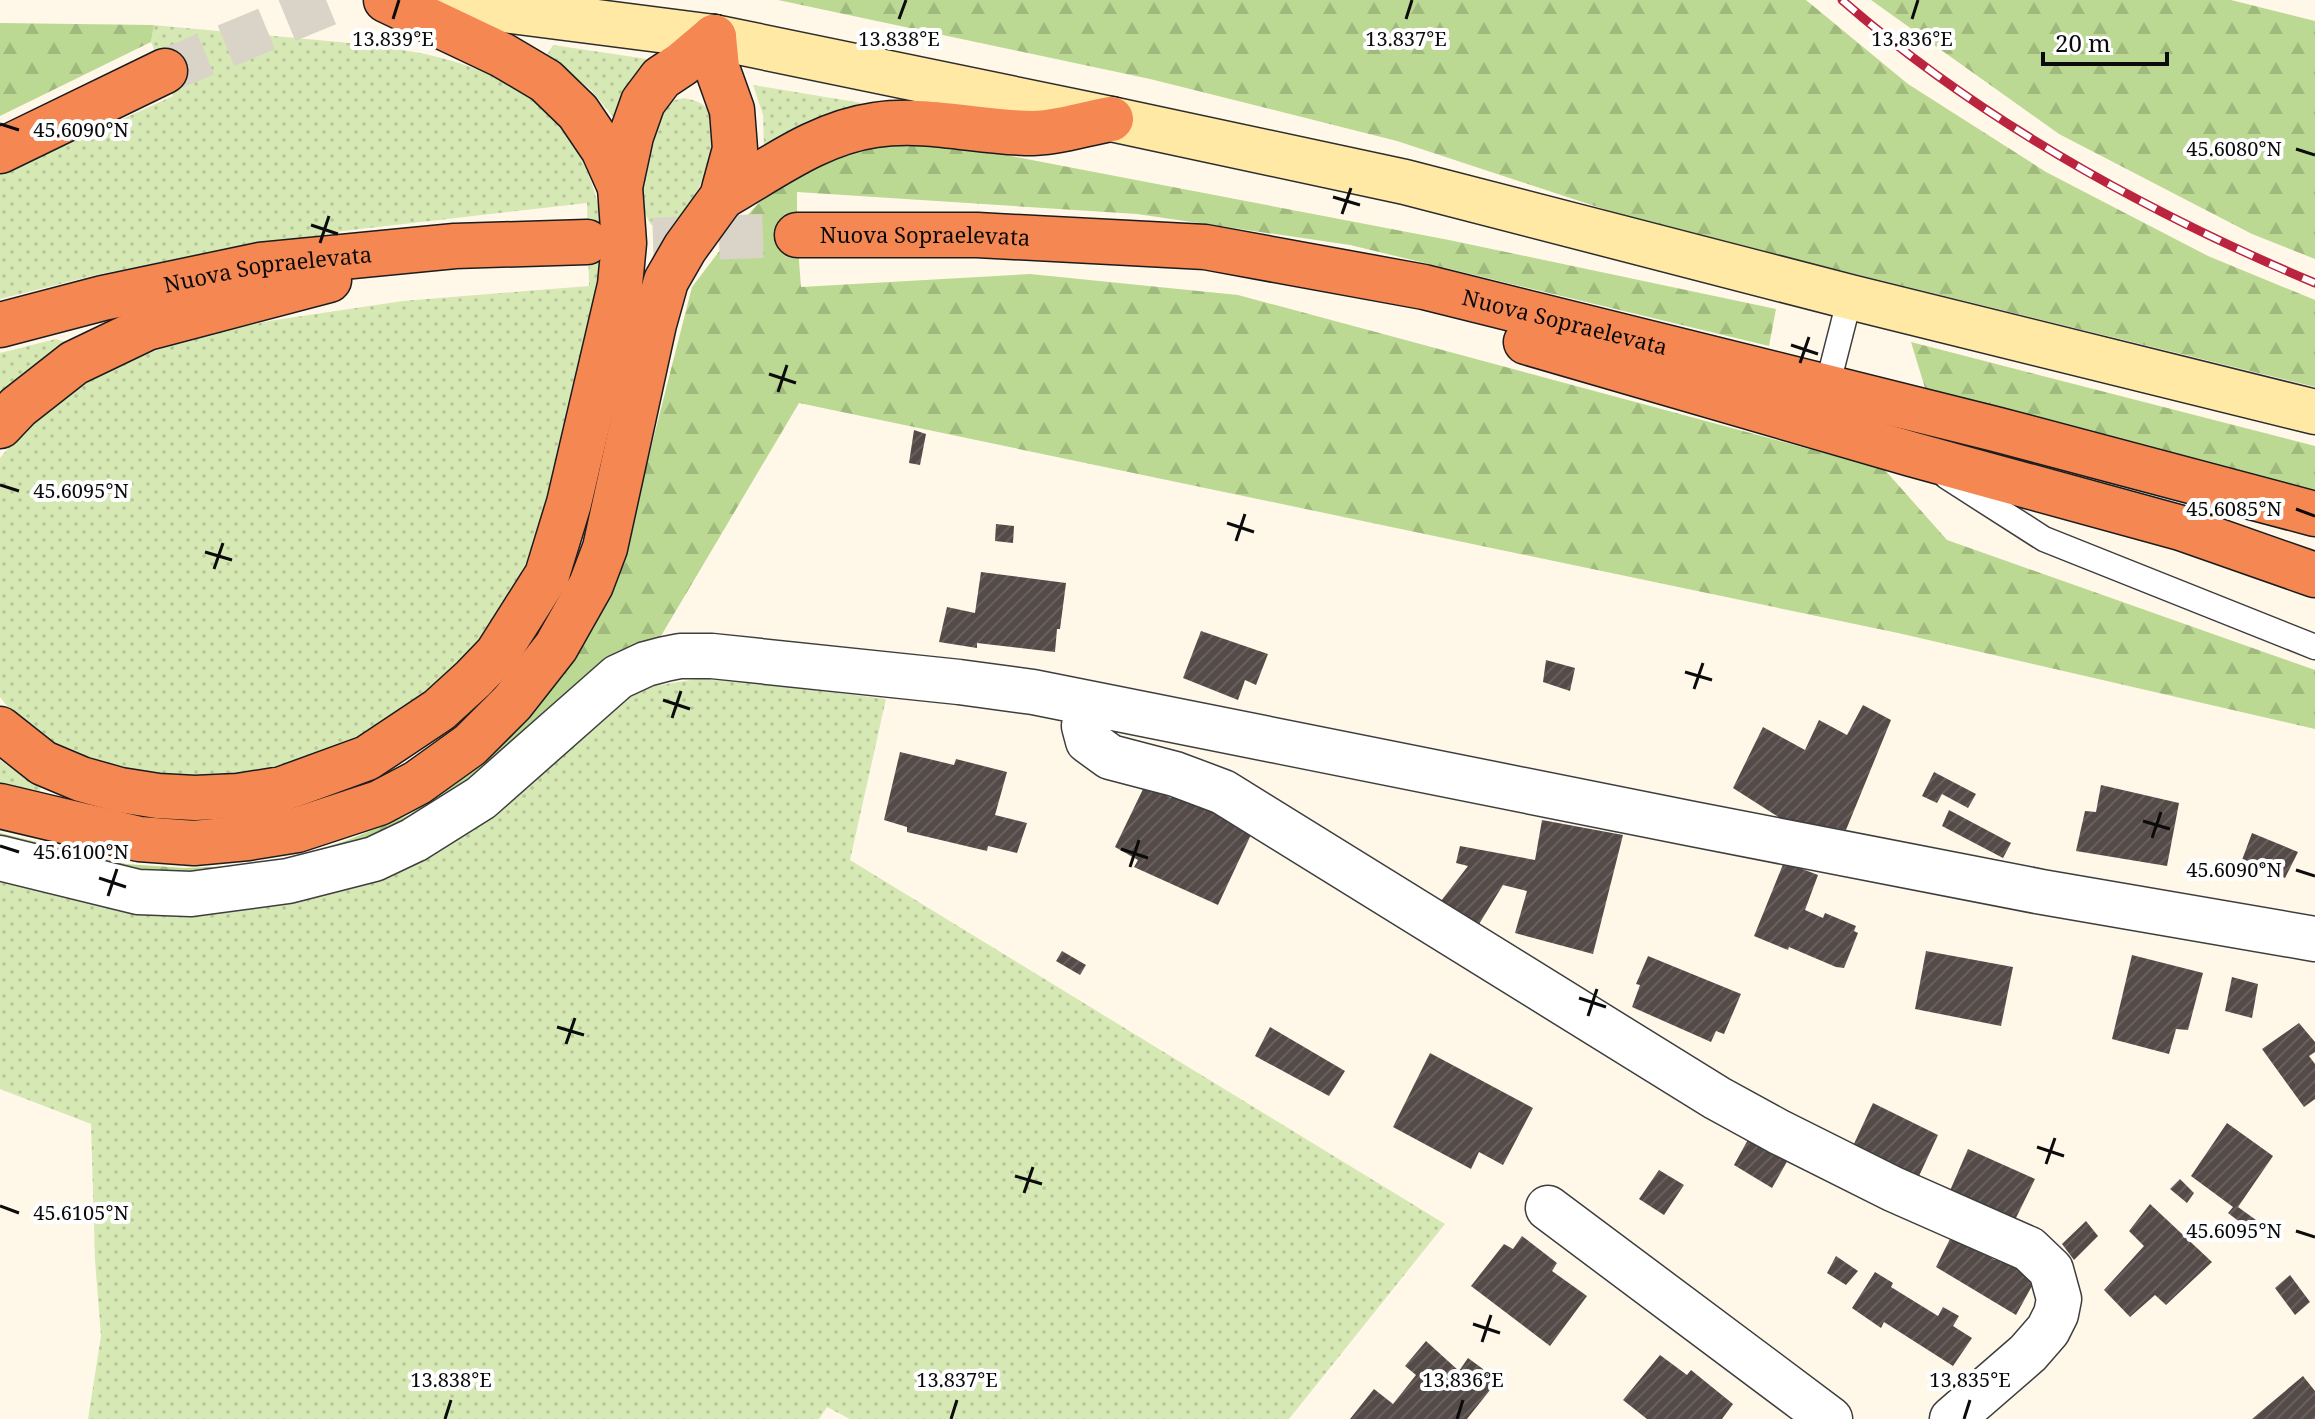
<svg xmlns="http://www.w3.org/2000/svg" width="2315" height="1419" viewBox="0 0 2315 1419" font-family="'Noto Serif',serif">
<defs>
<pattern id="grass-dots" width="8" height="8" patternUnits="userSpaceOnUse" patternTransform="scale(2)"><rect width="8" height="8" fill="#d6e8b4"/><path d="M2 2h.1M6 6h.1" fill="none" stroke="#b6c699" stroke-width="1.8" stroke-linecap="round"/></pattern>
<pattern id="forest-firs" width="22" height="20" patternUnits="userSpaceOnUse" patternTransform="scale(2)"><rect width="22" height="20" fill="#bcd993"/><path d="M5 1l3.5 6h-7zM16 11l3.5 6h-7z" fill="#a0b97d"/></pattern>
<pattern id="building-hatch" width="6" height="6" patternUnits="userSpaceOnUse" patternTransform="scale(2)"><rect width="6" height="6" fill="#544b48"/><path d="M-1 1l2-2M0 6l6-6M5 7l2-2" fill="none" stroke="#68605e"/></pattern>
</defs>
<rect width="100%" height="100%" fill="#fff8e9"/>
<path fill="url(#grass-dots)" d="M154,25C204,30 255,34 306,39C370,45 434,49 493,76C502,80 512,83 520,89C570,125 599,176 602,237C605,283 585,342 575,387C568,417 561,447 554,477C550,494 547,512 541,529C520,582 481,650 436,687C360,750 259,787 160,775C100,768 37,747 0,697V458L23,431L61,398L120,364L192,337L275,320L403,301L589,286L587,203L343,231L100,274L0,299V175L173,96L151,42Z
M553,45L647,59L626,87L615,119L591,90L547,55Z
M753,85L862,103L808,122L764,148L763,115Z
M684,98C690,99 697,101 702,104C730,124 706,176 693,198C688,207 684,218 676,224C668,230 660,227 651,225C633,199 641,125 666,104C670,101 679,99 684,98Z
M56,339L68,343L0,396V353Z
M709,677L886,699L850,860L1445,1224L1289,1419H850L827,1407L819,1419H88L101,1336L95,1260L91,1124L0,1089V872L181,909L274,906L337,890L613,698L648,687Z
M0,760L41,787L37,798L0,789Z"/>
<path fill="url(#forest-firs)" d="M778,0H1806L1908,84L2046,172L2208,256L2315,300V387L1640,221L1397,141L1150,79Z
M1871,0H2231L2315,21V259L2252,234L2059,134Z
M0,23L154,25L151,42L0,116Z
M932,143L990,152L1449,240L1776,309L1769,346L1350,245L1137,214L797,192V235L801,287L1030,274L1238,295L1884,469L1947,540L2315,670V729L1898,633L799,403L658,641L434,815L327,857L164,875L0,845V833L126,864L184,868L237,866L291,859L348,840L409,815L453,785L504,743L550,690L593,629L618,577L692,287L743,220L769,192L826,160L888,144Z
M1911,342L2315,446V492L1925,388Z"/>
<path fill="url(#building-hatch)" d="M914,430L926,434L920,465L909,463Z
M996,524L1014,526L1013,543L995,541Z
M981,572L1066,583L1060,629H1057L1055,652L977,643V648L939,642L947,607L975,613Z
M1201,631L1268,654L1256,685L1245,680L1238,700L1183,678Z
M1546,660L1575,668L1570,691L1543,682Z
M1863,705L1891,720L1846,830L1780,818L1733,788L1763,727L1805,750L1819,720L1847,735Z
M900,752L954,765L956,759L1007,772L995,815L1027,823L1017,853L988,846L987,851L907,832V827L884,820Z
M1934,772L1976,794L1968,808L1942,794L1937,803L1922,796Z
M1177,784L1257,822L1218,905L1134,867L1138,860L1115,847L1145,785L1171,798Z
M2101,785L2179,803L2167,866L2076,851L2085,811L2096,812Z
M1949,810L2011,843L2003,858L1942,826Z
M1542,820L1623,835L1593,954L1515,933L1527,891L1503,885L1476,929L1441,901L1468,866L1456,863L1460,846L1535,860Z
M2252,833L2298,852L2285,878L2242,860Z
M1784,862L1818,875L1805,910L1823,918L1825,913L1856,926L1854,931L1858,933L1844,968L1836,967L1789,947L1788,950L1754,936Z
M1062,951L1086,965L1080,975L1056,961Z
M1926,951L2013,967L2001,1026L1915,1009Z
M2132,955L2203,973L2188,1030L2176,1029L2169,1054L2112,1039Z
M1648,956L1741,994L1724,1034L1716,1031L1711,1042L1632,1007L1640,985L1636,984Z
M2232,977L2258,984L2252,1018L2225,1011Z
M2299,1023L2315,1042V1052L2309,1056L2315,1064V1099L2304,1107L2262,1049Z
M1270,1027L1345,1071L1329,1096L1255,1056Z
M1430,1053L1533,1108L1503,1165L1479,1152L1471,1169L1393,1127Z
M1873,1103L1938,1135L1919,1176L1853,1146Z
M2227,1123L2273,1156L2238,1207L2256,1220L2249,1229L2228,1213L2233,1207L2191,1176Z
M1750,1136L1789,1158L1772,1188L1734,1165Z
M1968,1149L2035,1179L2014,1222L1949,1193Z
M1659,1170L1684,1185L1664,1215L1639,1199Z
M2180,1179L2194,1193L2187,1203L2170,1189Z
M2150,1204L2212,1262L2166,1305L2155,1295L2130,1317L2104,1290L2144,1246L2129,1231Z
M2086,1221L2098,1236L2074,1260L2062,1244Z
M1952,1235L1995,1260L2000,1252L2038,1275L2016,1315L1936,1267Z
M1522,1236L1557,1263L1552,1271L1587,1296L1550,1346L1471,1286L1504,1244L1513,1249Z
M1836,1256L1858,1271L1846,1285L1827,1273Z
M1875,1272L1893,1283L1891,1287L1938,1316L1943,1307L1959,1316L1953,1326L1972,1338L1953,1366L1884,1322L1881,1328L1852,1308Z
M2290,1275L2310,1302L2295,1315L2275,1288Z
M1426,1341L1459,1371L1468,1358L1498,1380L1467,1419H1350L1374,1389L1393,1404L1416,1375L1405,1366Z
M1660,1355L1687,1375L1691,1370L1733,1404L1722,1419H1647L1623,1400Z
M2303,1376L2315,1391V1419H2252Z"/>
<g fill="none" stroke-linecap="round" stroke-linejoin="round">
<path stroke="#dad4c8" stroke-width="44" stroke-dasharray="44 22" stroke-linecap="butt" d="M165,71L337,0
M587,242L797,235"/>
<defs>
<path id="lane" d="M1827,387L1850,297
M1947,477L2044,539L2315,647"/>
<path id="street" d="M1088,704L1084,726L1088,741L1110,757L1175,774L1223,792L1717,1098L1779,1132L1893,1189L2029,1249L2051,1270L2059,1299L2056,1314L2048,1330L2028,1353L1952,1419
M0,858L138,892L191,894L288,881L374,859L414,840L481,798L618,677L646,664L665,659L680,656H712L959,682L1033,692L1693,824L2042,892L2315,939
M1548,1208L1830,1419"/>
<path id="secondary" d="M425,0L714,37L1111,119L1405,182L1850,297L2315,412"/>
<g id="highway">
<path d="M386,0L502,55L546,81L578,112L603,149L620,187"/>
<path d="M0,151L165,71"/>
<path d="M722,197C771,169 818,133 875,125C928,117 980,133 1033,133C1057,133 1087,123 1111,119"/>
<path id="s1" d="M797,235H977L1205,247L1424,287L1995,429L2315,514"/>
<path id="s2" d="M0,325L103,298L260,265L455,246L587,242"/>
<path d="M1526,342L1911,454L2181,528L2315,575"/>
<path d="M0,426L18,407L74,363L147,328L329,280"/>
<path d="M0,729L43,763L81,779L120,790L158,796L195,798L238,796L282,789L367,758L439,710L473,679L497,654L547,575L569,503L620,285L624,243L620,187L631,136L643,102L661,78L682,64L714,37"/>
<path d="M0,806L139,839L194,843L248,838L297,830L379,803L417,783L470,745L512,703L556,647L591,585L605,548L654,324L666,281L685,248L722,197L735,149L732,110L717,68L714,37"/>
</g>
</defs>
<use href="#lane" stroke="#3e3e3e" stroke-width="27"/>
<use href="#street" stroke="#3e3e3e" stroke-width="47"/>
<use href="#secondary" stroke="#2d2d2d" stroke-width="47"/>
<use href="#highway" stroke="#1c1c1c" stroke-width="47"/>
<use href="#lane" stroke="#fff" stroke-width="24"/>
<use href="#street" stroke="#fff" stroke-width="44"/>
<use href="#secondary" stroke="#ffe9a4" stroke-width="44"/>
<use href="#highway" stroke="#f58752" stroke-width="44"/>
<defs>
<path id="rail" d="M1842,0C1981,121 2146,212 2315,283"/>
</defs>
<use href="#rail" stroke="#ba243f" stroke-width="9"/>
<use href="#rail" stroke="#fff" stroke-width="6" stroke-dasharray="18" stroke-linecap="butt"/>
</g>
<path fill="none" stroke="#0b0b0b" stroke-width="3" d="M393,19L399,0M899,19L906,0M1406,19L1412,0M1912,19L1918,0M0,124L19,130M2296,149L2315,155M1333,197L1360,205M1342,214L1351,188M311,225L338,234M320,243L329,216M1791,345L1818,354M1800,363L1809,337M769,374L796,383M778,392L787,365M0,485L19,491M2296,509L2315,516M1227,523L1254,532M1236,541L1245,514M205,552L232,560M214,569L223,543M1685,672L1712,680M1694,689L1703,663M663,700L690,709M672,718L681,691M2143,821L2170,829M2152,838L2161,812M0,846L19,852M1121,849L1148,858M1130,867L1139,840M2296,870L2315,876M99,878L126,887M108,896L117,869M1579,998L1606,1007M1588,1016L1597,989M557,1027L584,1035M566,1044L575,1018M2037,1147L2064,1156M2046,1164L2055,1138M1015,1176L1042,1184M1024,1193L1033,1167M0,1206L19,1213M2296,1231L2315,1237M1473,1324L1500,1333M1482,1342L1491,1315M445,1419L451,1400M951,1419L957,1400M1457,1419L1463,1400M1964,1419L1970,1400"/>
<g text-anchor="middle" stroke-width="8" stroke-linejoin="round" paint-order="stroke">
<g font-size="22" fill="#0b0b0b" stroke="#fff">
<text dy="8" stroke="none"><textPath href="#s1" startOffset="128">Nuova Sopraelevata</textPath></text>
<text dy="8" stroke="none"><textPath href="#s2" startOffset="274">Nuova Sopraelevata</textPath></text>
<text dy="8" stroke="none"><textPath href="#s1" startOffset="776">Nuova Sopraelevata</textPath></text>
</g>
</g>
<g font-size="20" text-anchor="middle" fill="#0b0b0b" stroke="#fff" stroke-width="8" stroke-linejoin="round" paint-order="stroke">
<text x="393" y="46">13.839°E</text>
<text x="899" y="46">13.838°E</text>
<text x="1406" y="46">13.837°E</text>
<text x="1912" y="46">13.836°E</text>
<text x="81" y="137">45.6090°N</text>
<text x="2234" y="156">45.6080°N</text>
<text x="81" y="498">45.6095°N</text>
<text x="2234" y="516">45.6085°N</text>
<text x="81" y="859">45.6100°N</text>
<text x="2234" y="877">45.6090°N</text>
<text x="81" y="1220">45.6105°N</text>
<text x="2234" y="1238">45.6095°N</text>
<text x="451" y="1387">13.838°E</text>
<text x="957" y="1387">13.837°E</text>
<text x="1463" y="1387">13.836°E</text>
<text x="1970" y="1387">13.835°E</text>
</g>
<path d="M2043 52v12h124v-12" fill="none" stroke="#0b0b0b" stroke-width="4"/>
<text x="2055" y="52" font-size="24" fill="#0b0b0b" stroke="#ffffff" stroke-width="6" paint-order="stroke">20 m</text>
</svg>
